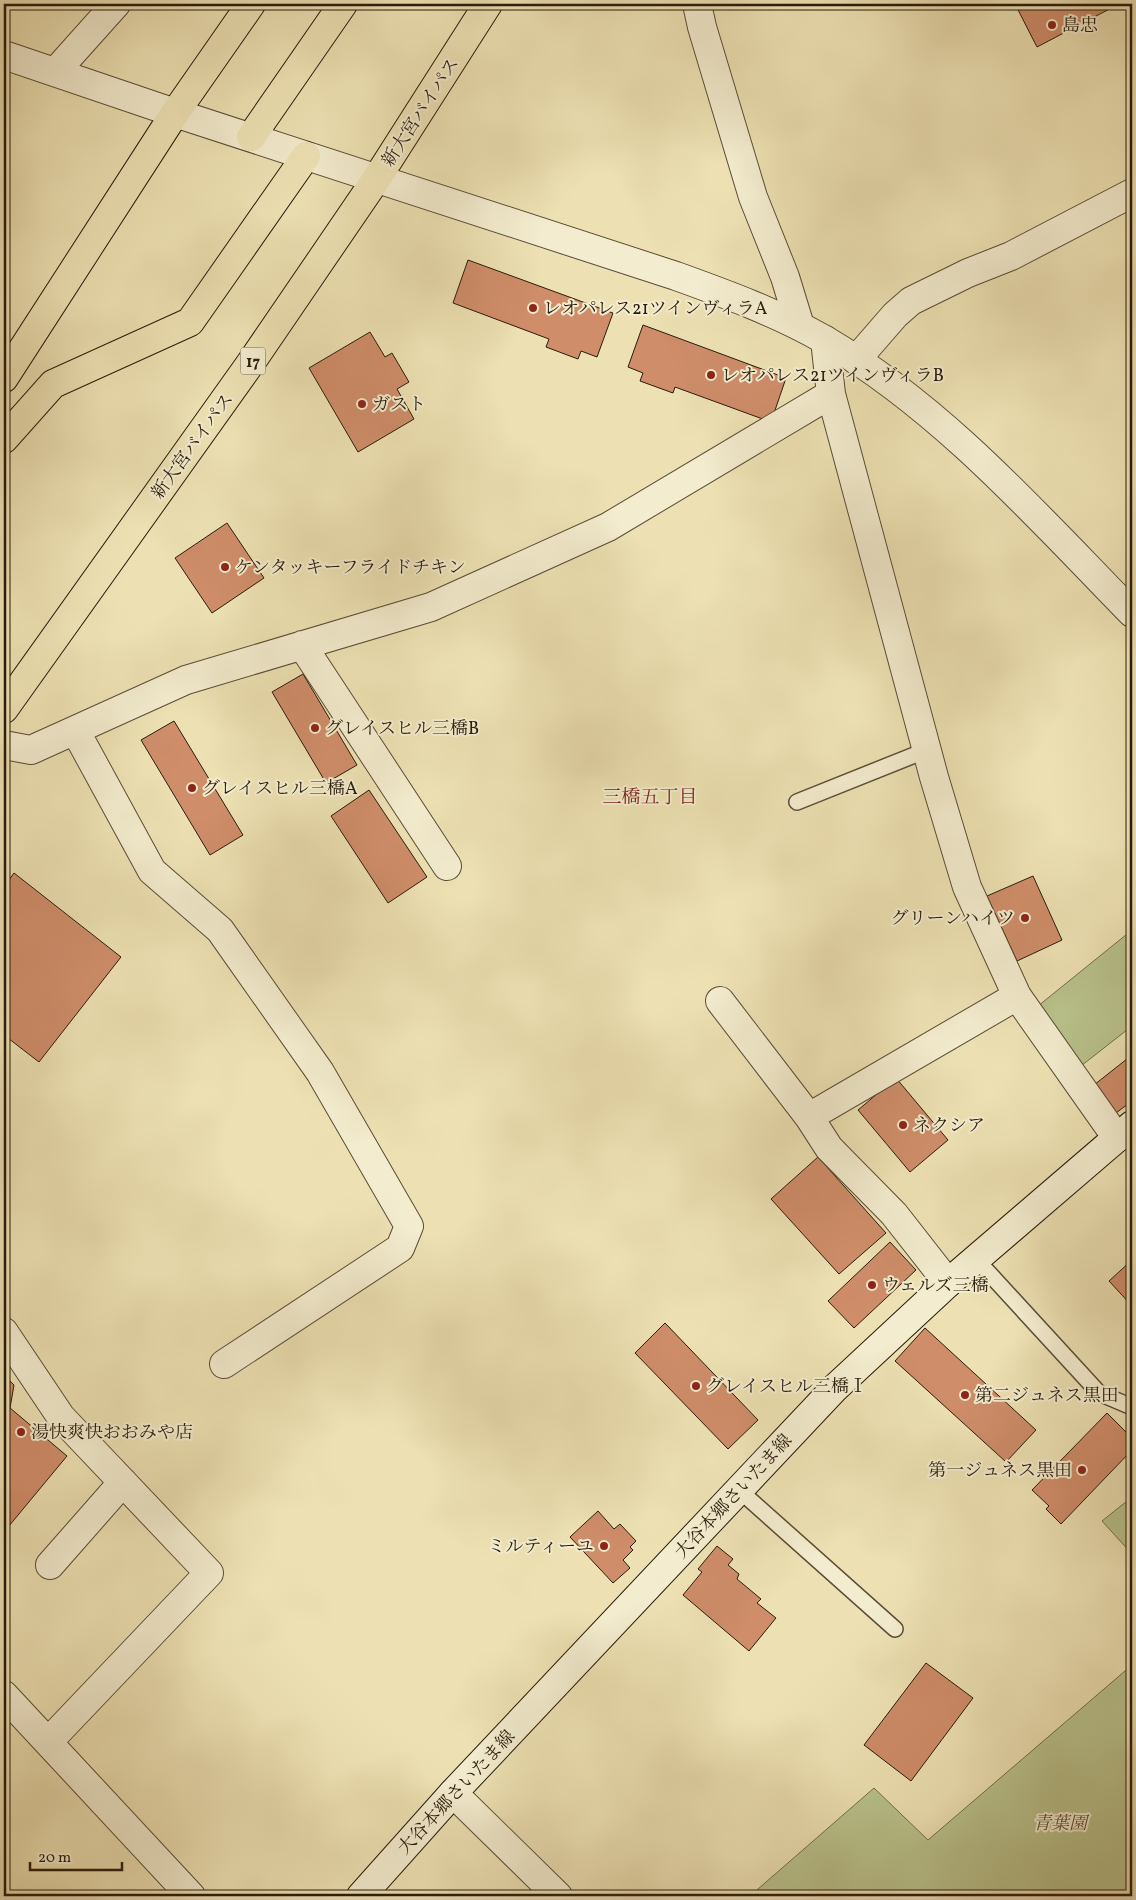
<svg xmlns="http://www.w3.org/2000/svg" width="1136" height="1900" viewBox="0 0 1136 1900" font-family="Vollkorn,'Noto Serif JP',serif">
<rect width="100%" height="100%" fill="#ede1b3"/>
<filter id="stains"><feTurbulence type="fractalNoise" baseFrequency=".004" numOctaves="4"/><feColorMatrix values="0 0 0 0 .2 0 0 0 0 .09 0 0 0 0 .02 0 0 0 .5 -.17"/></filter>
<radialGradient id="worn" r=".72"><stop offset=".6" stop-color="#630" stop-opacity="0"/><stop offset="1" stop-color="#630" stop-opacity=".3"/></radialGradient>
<path fill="#b9c28c" stroke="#716e4c" d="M1132,930V1026L1081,1066L1038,1006Z
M1132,1497V1554L1102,1521Z
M1132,1665V1896H750L874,1788L928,1840Z"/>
<path fill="#cf8d6a" stroke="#291b0c" d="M1015,4H1119L1037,47Z
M468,260L613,313L597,357L581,351L578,359L546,347L549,339L453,303Z
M643,325L786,378L771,422L675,387L673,393L640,381L643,373L628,367Z
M370,332L385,357L392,353L409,382L397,389L414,419L358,452L309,368Z
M227,523L264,578L212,613L175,558Z
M303,674L357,765L326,783L272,692Z
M174,721L243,835L210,855L141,740Z
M369,790L427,877L388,903L331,816Z
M14,873L121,957L39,1062L4,1035V887Z
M1033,876L1062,940L1017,961L987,896Z
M1132,1055V1101L1116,1113L1094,1085Z
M896,1078L948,1140L910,1172L858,1110Z
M818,1157L886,1233L839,1274L771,1199Z
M890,1242L916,1270L854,1328L828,1301Z
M1132,1260V1306L1109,1281Z
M665,1323L758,1420L728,1449L635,1353Z
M925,1328L1036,1430L1006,1462L895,1361Z
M4,1375L14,1385L10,1408L67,1456L4,1532Z
M1107,1413L1132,1438V1450L1061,1524L1046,1509L1049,1506L1032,1490Z
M598,1511L614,1529L620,1524L636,1541L630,1547L633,1550L623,1560L630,1568L613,1583L570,1537Z
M717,1546L733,1559L728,1565L739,1574L737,1579L761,1599L757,1603L776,1618L749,1651L683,1595L702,1572L698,1569Z
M926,1663L973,1698L911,1781L864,1745Z"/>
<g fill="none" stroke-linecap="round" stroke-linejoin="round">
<defs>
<path id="service" d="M797,802L927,750
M976,1259L1099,1393L1132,1407
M739,1490L895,1629"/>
<path id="minor" d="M697,4L702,27L753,197L785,277L800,326
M56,71L116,4
M825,340L831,394L934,777L967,887L1017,996L1117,1138
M856,360L895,315L911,301L968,273L1011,256L1132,193
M302,645L447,866
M75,730L152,871L220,930L320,1072L409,1226L400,1248L224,1364
M4,745L31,750L186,680L431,607L608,527L831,394
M720,1001L809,1117L829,1148L894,1214L948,1283
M809,1117L1017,996
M4,1332L61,1417L209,1573L48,1742
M50,1565L123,1482
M4,1695L191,1896
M453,1793L558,1896"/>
<path id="tertiary" d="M4,55L175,113L676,276C726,294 778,313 825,340C944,410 1037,516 1132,613"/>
<path id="secondary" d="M361,1896L453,1793L835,1388L948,1283L1132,1125"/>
<path id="trunk" d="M251,137L343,4
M4,378L175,113L251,4
M4,439L53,384L190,322L306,156
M4,709L250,364L377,178L488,4"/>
</defs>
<use href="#service" stroke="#5a4c36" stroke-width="18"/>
<use href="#minor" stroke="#5a4c36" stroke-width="30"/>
<use href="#tertiary" stroke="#5a4c36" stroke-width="30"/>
<use href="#secondary" stroke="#291b0c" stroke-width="30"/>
<use href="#trunk" stroke="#291b0c" stroke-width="30"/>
<use href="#service" stroke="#f3ecce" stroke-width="15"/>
<use href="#minor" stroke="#f3ecce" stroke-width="28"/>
<use href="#tertiary" stroke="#f3ecce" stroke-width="28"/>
<use href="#secondary" stroke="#f3ecce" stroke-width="28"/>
<use href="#trunk" stroke="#ede1b3" stroke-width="28"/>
</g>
<g fill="#8f2418" stroke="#f3ecce" stroke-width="2">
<circle cx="1052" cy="25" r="5"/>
<circle cx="533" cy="308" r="5"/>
<circle cx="711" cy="375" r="5"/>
<circle cx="362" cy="404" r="5"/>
<circle cx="225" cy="567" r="5"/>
<circle cx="315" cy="728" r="5"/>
<circle cx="192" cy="788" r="5"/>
<circle cx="1025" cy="918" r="5"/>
<circle cx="903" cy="1125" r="5"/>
<circle cx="872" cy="1285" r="5"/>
<circle cx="696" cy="1386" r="5"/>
<circle cx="965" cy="1395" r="5"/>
<circle cx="21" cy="1432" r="5"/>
<circle cx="1082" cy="1470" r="5"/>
<circle cx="604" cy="1546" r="5"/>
</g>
<g text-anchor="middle" stroke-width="4" stroke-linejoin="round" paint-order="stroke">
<rect fill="#f3ecce" stroke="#665a46" stroke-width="1" x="240.5" y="347.5" width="25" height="27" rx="4"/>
<g font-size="16" font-weight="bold" fill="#291b0c">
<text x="253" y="367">17</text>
</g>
<g font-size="18" fill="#291b0c" stroke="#f3ecce" text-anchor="start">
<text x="1062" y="31">島忠</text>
<text x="543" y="314">レオパレス21ツインヴィラA</text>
<text x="721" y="381">レオパレス21ツインヴィラB</text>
<text x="372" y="410">ガスト</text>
<text x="235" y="573">ケンタッキーフライドチキン</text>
<text x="325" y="734">グレイスヒル三橋B</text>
<text x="202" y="794">グレイスヒル三橋A</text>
<text x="1015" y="924" text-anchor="end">グリーンハイツ</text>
<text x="913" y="1131">ネクシア</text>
<text x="882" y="1291">ウェルズ三橋</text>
<text x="706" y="1392">グレイスヒル三橋Ⅰ</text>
<text x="975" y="1401">第二ジュネス黒田</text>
<text x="31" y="1438">湯快爽快おおみや店</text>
<text x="1072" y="1476" text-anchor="end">第一ジュネス黒田</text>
<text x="594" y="1552" text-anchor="end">ミルティーユ</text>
</g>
<g font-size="18" fill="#291b0c" stroke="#f3ecce">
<text transform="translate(420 112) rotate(-57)" y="6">新大宮バイパス</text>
<text transform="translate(192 446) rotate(-54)" y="6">新大宮バイパス</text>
<text transform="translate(733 1496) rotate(-47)" y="6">大谷本郷さいたま線</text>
<text transform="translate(456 1792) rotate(-47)" y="6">大谷本郷さいたま線</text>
</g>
<g font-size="18" font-style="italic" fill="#544d32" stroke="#f3ecce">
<text x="1060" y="1829">青葉園</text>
</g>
<g font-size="19" fill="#7a1f14" stroke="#f3ecce">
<text x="650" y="803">三橋五丁目</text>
</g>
</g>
<rect width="1136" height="1900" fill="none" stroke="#ede1b3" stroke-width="20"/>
<rect x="5" y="5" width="1126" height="1890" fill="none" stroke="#291b0c" stroke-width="2.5"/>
<rect x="10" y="10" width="1116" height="1880" fill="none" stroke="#291b0c"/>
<path d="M30 1862v8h92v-8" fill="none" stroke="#291b0c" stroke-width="2.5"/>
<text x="38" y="1862" font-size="15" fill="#291b0c" stroke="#f3ecce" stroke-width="4" paint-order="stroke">20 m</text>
<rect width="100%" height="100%" filter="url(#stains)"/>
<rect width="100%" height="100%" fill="url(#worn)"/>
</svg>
